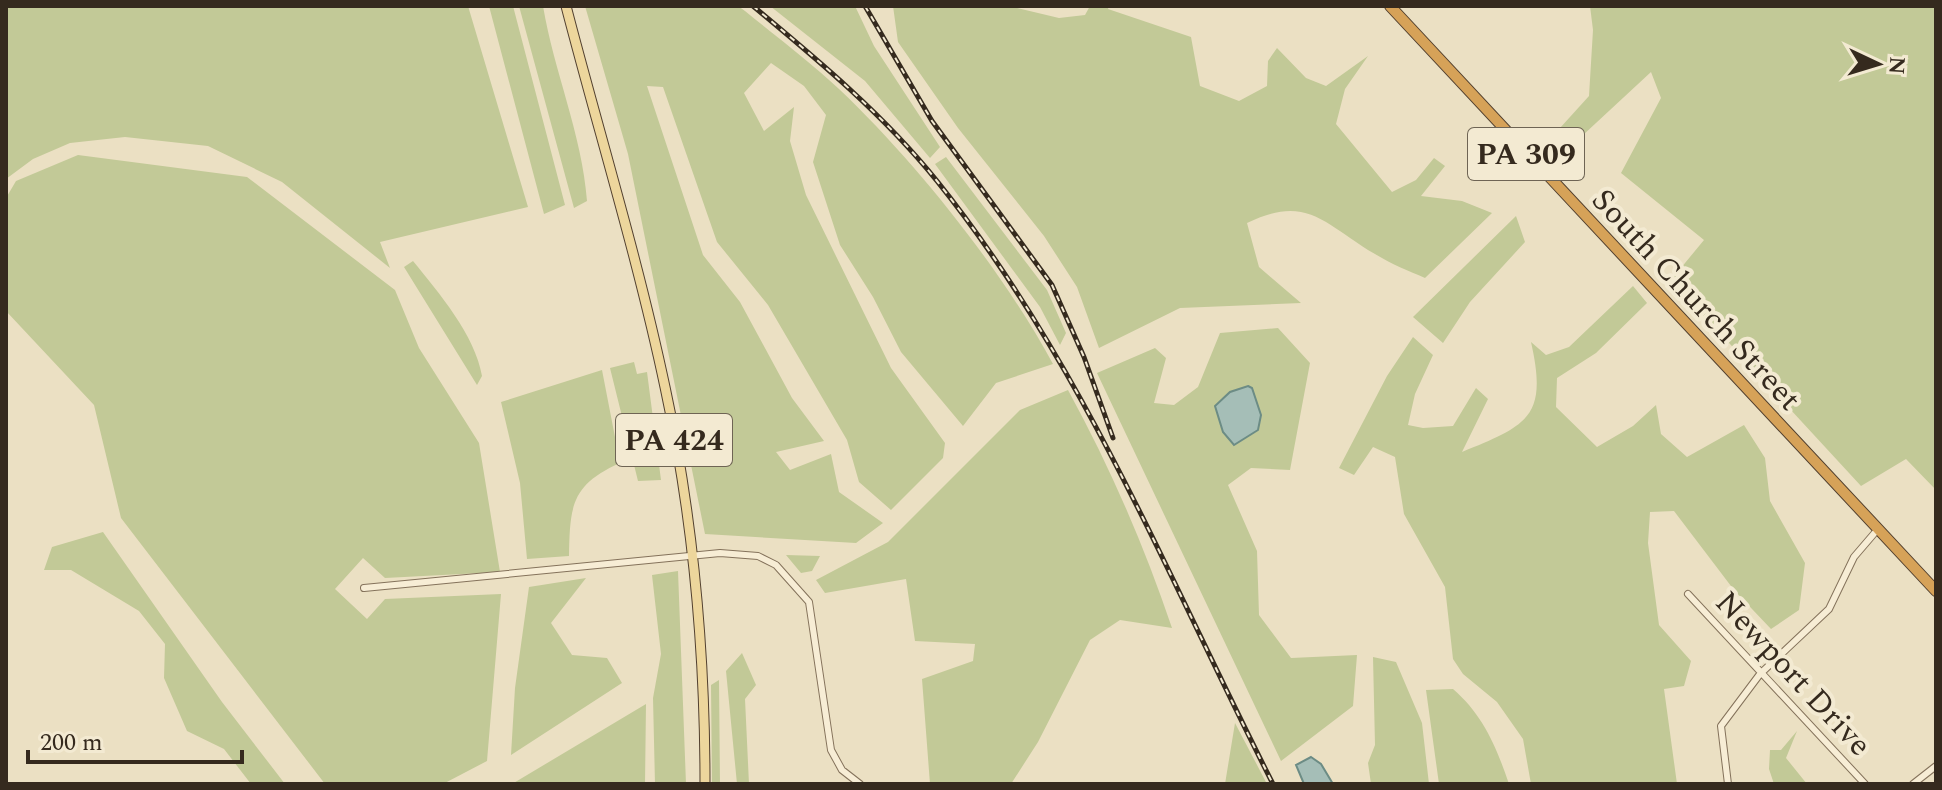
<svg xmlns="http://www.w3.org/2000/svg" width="1942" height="790" viewBox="0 0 1942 790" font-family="Spectral,serif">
<rect width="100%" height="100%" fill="#ebe0c3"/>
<path fill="#c2c997" d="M6,6H468L528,207L380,242L390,268L282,182L208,146L125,137L70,143L33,159L6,179Z
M489,6H513L565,205L544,214Z
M519,6H543C554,72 582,134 587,201L574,208Z
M585,6H738L745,11C777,37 810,62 839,89C917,163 1002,270 1053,364L996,383L963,426L901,352L873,297L840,245L813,162L826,115L804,86L771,63L744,93L764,131L794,107L790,141L806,195L891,368L945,443L943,458L891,510L859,482L847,440L768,305L717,242L663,87L647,86L703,255L740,302L792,398L824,441L776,452L790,470L831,454L839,492L883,523L856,543L705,534L628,154Z
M770,6H855L874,46L940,147L930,158L865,81Z
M893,6H1009L1059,18L1085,15L1090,6H1109L1108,9L1191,37L1200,86L1239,101L1267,86L1268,61L1277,48L1306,78L1326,86L1368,56L1345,89L1336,124L1392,192L1416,180L1434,158L1445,166L1421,196L1462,201L1492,213L1425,278C1409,271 1391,264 1375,254C1325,225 1308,193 1247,223L1259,267L1301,303L1180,308L1099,348L1077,287L1044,236L958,128L898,42Z
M1590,6H1936V490L1906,459L1861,486L1671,280L1704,240L1621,173L1661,98L1651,72L1555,161L1532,128H1560L1589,96L1593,30Z
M78,155L247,177L395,290L419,348L479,443L500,572L385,578L363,558L335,589L367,619L385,599L501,594L487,761L443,784H325L121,518L94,405L6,311V198L16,181Z
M946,157L1047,290L1066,333L1060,345L1040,307L935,164Z
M1516,216L1525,242L1470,302L1443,343L1413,317Z
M413,261C439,293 475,335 482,376L477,385L404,267Z
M1633,286L1647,303L1596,353L1557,378L1556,407L1597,447L1633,426L1656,405L1661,434L1687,457L1744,425L1765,458L1770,501L1805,563L1799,610L1771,629L1734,590L1674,511L1650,512L1648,543L1659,625L1691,661L1684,686L1664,689L1677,784H1531L1523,739L1497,702L1463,674L1453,659L1445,587L1404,514L1395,457L1373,447L1354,475L1339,468L1387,376L1413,337L1433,355L1415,394L1408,425L1423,428L1453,426L1476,388L1488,399L1462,452C1528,425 1548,417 1531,342L1546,355L1569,347Z
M1278,328L1310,363L1290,470L1251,468L1228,485L1257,551L1259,615L1291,658L1357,655L1353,706L1281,761L1097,373L1155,348L1166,358L1154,403L1174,405L1198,387L1220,333Z
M634,362L637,374L647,372L661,480L638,481L610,368Z
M602,370L620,463C571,485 570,506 569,556L527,559L520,483L501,402Z
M1068,390C1110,467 1144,545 1172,628L1120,620L1090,640L1038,742L1011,784H930L922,679L973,661L975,644L915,641L906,579L825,593L816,580L888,542L1020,410Z
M103,532L222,702L285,784H251L224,749L187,731L164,678L165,644L139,611L71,570H44L52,547Z
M786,555L820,556L812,571L801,573Z
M678,571L686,784H655L653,698L661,654L652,575Z
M586,578L551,623L572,655L607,658L622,683L511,755L515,688L529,587Z
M742,653L756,685L745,699L749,784H737L726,671Z
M1373,657L1396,662L1422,723L1429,784H1371L1368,763L1375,745Z
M719,680L720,784H712L711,685Z
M1453,689C1483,715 1496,746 1509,784H1439L1426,690Z
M646,704L645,784H512Z
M1235,723L1267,784H1225Z
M1797,731L1786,758L1807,784H1774L1769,769L1770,750H1781Z"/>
<path fill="#a5beb7" stroke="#6c8c85" stroke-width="2" d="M1248,386L1252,388L1261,415L1258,430L1234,445L1223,432L1215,406L1230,392Z
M1311,757L1321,764L1333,784H1304L1296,765Z"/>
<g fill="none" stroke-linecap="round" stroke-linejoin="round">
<defs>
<path id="street" d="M364,588L720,553L758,556L776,565L809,602L831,750L842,770L860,784
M1688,594L1865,784
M1728,784L1721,726L1760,674L1829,609L1854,557L1878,529
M1913,784L1936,766"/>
<path id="primary" d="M566,6C599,133 638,259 665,387C693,517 705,651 705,784"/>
<path id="highway" d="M1390,6L1936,591"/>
</defs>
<use href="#street" stroke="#84725b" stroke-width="8"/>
<use href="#primary" stroke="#52402f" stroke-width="11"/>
<use href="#highway" stroke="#52402f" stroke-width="12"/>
<use href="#street" stroke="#f7edd5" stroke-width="6"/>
<use href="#primary" stroke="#edd69c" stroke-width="9"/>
<use href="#highway" stroke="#d6a258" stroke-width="10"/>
<defs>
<path id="rail" d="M753,6C818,60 884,115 937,181C1083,363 1168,578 1273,784
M865,6L932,121L1052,285L1084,357L1113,438"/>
</defs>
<use href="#rail" stroke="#352a1e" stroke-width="5"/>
<use href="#rail" stroke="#f3ead2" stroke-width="2" stroke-dasharray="6" stroke-linecap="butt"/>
</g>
<g text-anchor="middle" stroke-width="8" stroke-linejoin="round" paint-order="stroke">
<g fill="#f3ead2" stroke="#6e6454" stroke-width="2">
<rect x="1468" y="128" width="116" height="52" rx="6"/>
<rect x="616" y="414" width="116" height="52" rx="6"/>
</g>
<g font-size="30" font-weight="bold" fill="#352a1e">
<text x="1526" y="164">PA 309</text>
<text x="674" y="450">PA 424</text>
</g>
<g font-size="32" fill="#352a1e" stroke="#f3ead2">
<text transform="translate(1697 299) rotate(47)" y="11">South Church Street</text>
<text transform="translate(1794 673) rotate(47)" y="11">Newport Drive</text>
</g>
</g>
<rect width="1942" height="790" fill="none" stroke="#352a1e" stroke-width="16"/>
<g transform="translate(1878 64) rotate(94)" stroke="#f3ead2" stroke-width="6" paint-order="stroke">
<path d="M0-6L14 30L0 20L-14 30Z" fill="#352a1e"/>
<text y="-12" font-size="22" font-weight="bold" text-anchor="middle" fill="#352a1e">N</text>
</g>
<path d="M28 750v12h214v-12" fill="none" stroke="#352a1e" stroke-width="4"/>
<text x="40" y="750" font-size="24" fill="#352a1e" stroke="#f3ead2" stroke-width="6" paint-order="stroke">200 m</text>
</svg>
